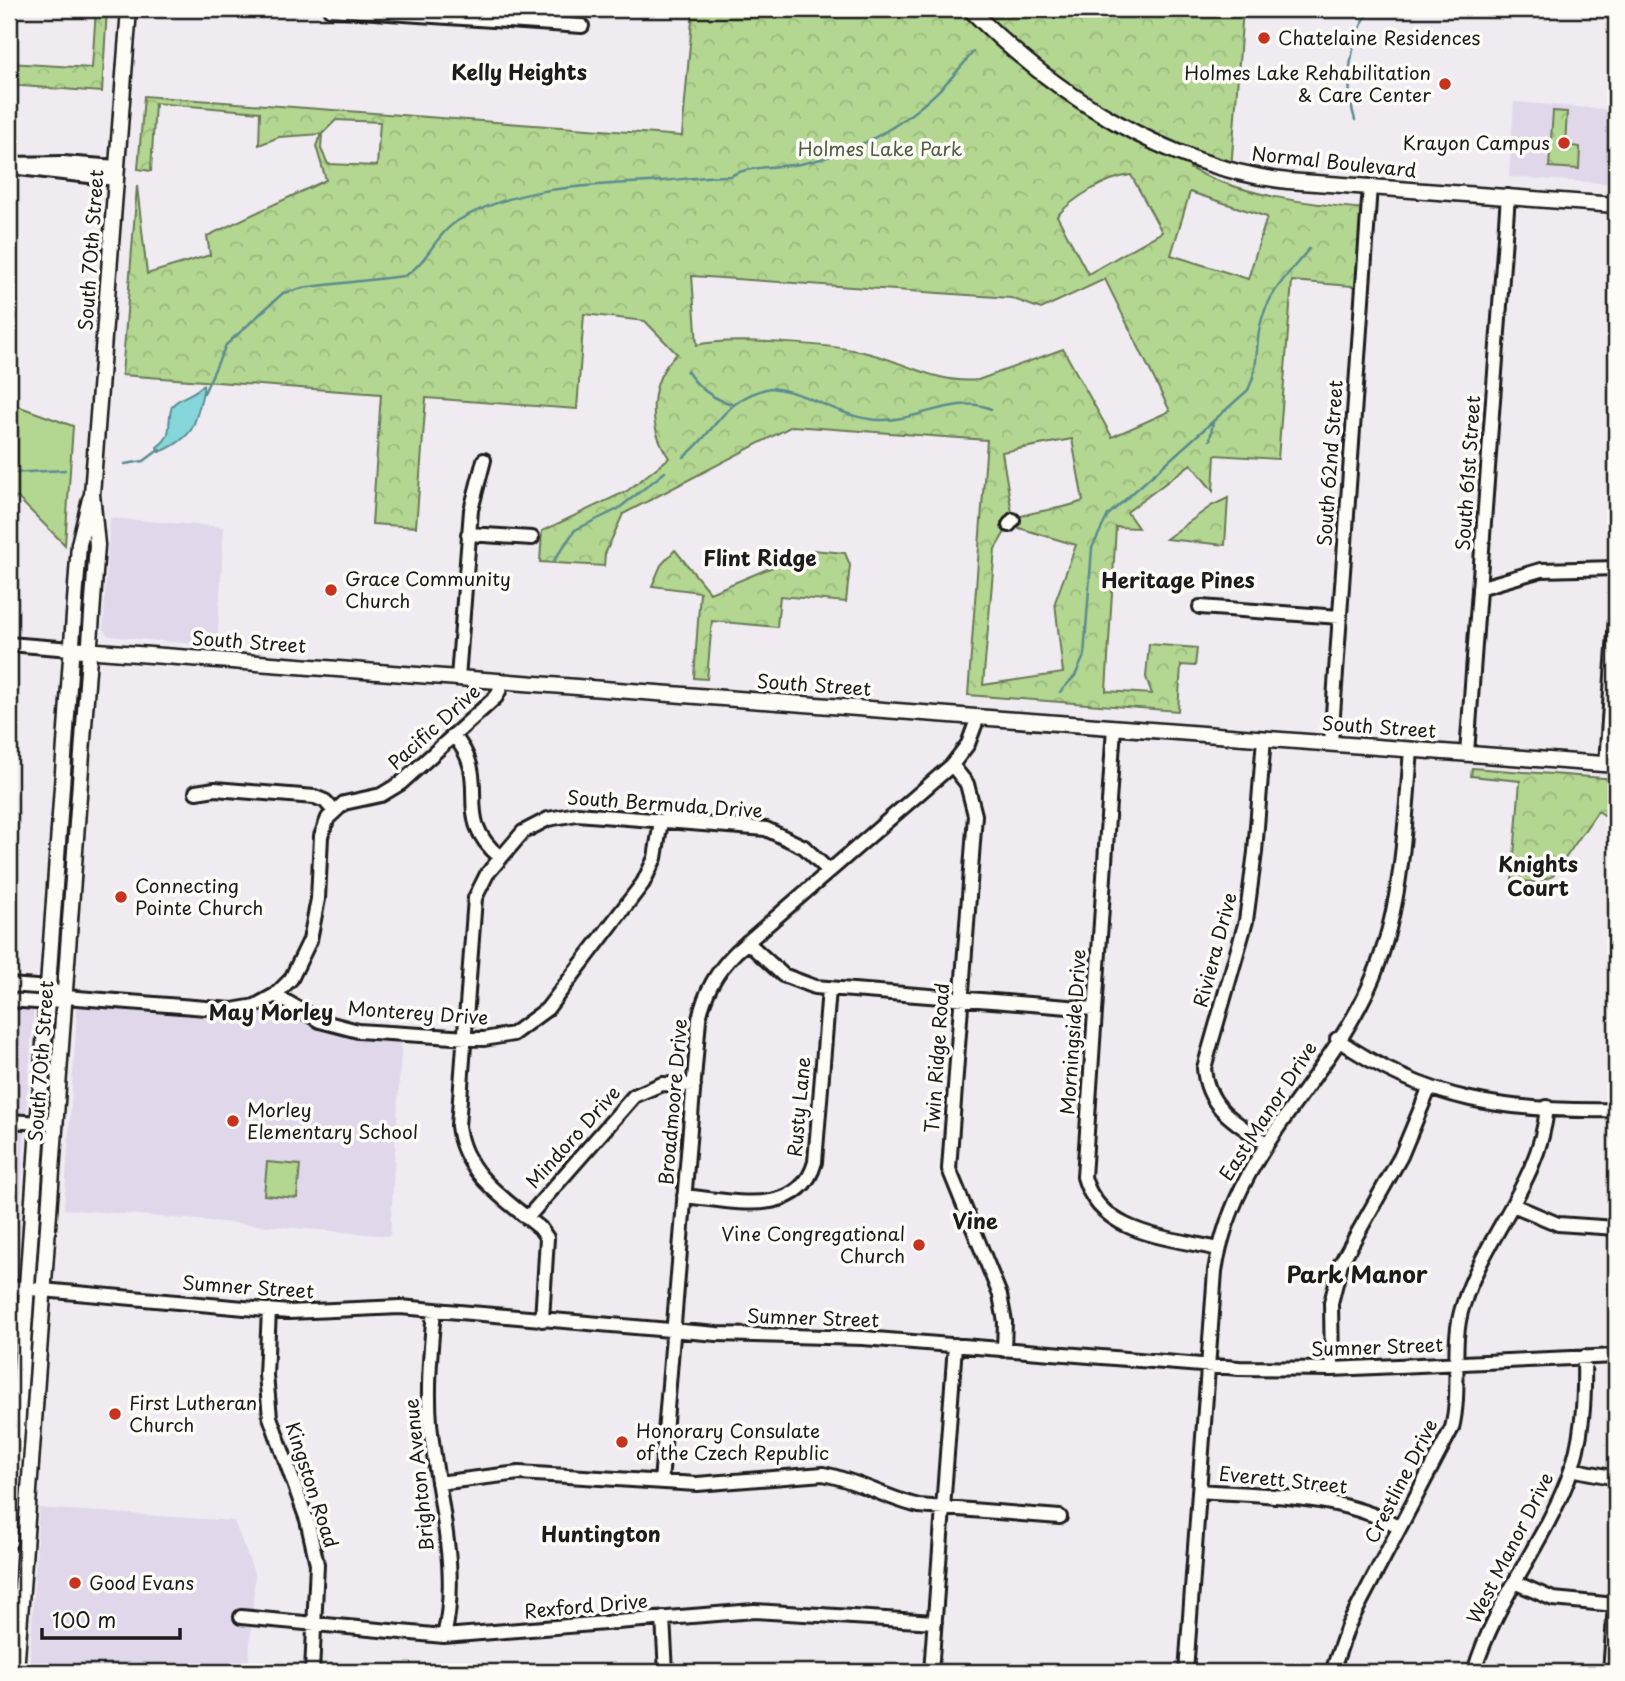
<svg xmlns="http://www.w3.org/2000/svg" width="1625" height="1681" viewBox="0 0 1625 1681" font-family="'Playpen Sans',sans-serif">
<defs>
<pattern id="park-crowns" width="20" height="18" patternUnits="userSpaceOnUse" patternTransform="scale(1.75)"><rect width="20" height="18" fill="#b3d691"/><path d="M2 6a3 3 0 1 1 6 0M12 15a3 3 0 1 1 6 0" fill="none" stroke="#99b77c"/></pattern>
</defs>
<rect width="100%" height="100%" fill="#f0ebf1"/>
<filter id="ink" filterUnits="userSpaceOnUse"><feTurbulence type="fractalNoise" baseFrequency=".0143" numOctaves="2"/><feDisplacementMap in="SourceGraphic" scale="14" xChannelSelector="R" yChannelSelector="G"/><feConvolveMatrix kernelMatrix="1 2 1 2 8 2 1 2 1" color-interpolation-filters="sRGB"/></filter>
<g filter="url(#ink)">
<path fill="#e0d7ea" d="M1514,102L1616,110V184L1509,177Z
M110,518L224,527L217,646L109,636L103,629Z
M275,995L320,1021L402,1034L390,1236L64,1209L78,998L232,1010Z
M9,1000L34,1002L9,1359Z
M39,1508L234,1521L255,1575L248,1672H29Z"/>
<path fill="#b3d691" stroke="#687956" stroke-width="2" d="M9,403L73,426L65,545L17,497L9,504Z
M267,1162L300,1165L297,1198L264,1195Z"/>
<path fill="url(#park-crowns)" stroke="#687956" stroke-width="2" fill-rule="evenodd" d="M96,9H107L102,92L9,85V63L92,68Z
M693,9H1243L1231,170L1189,168C1244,196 1307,204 1368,209L1363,287L1292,281L1278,459L1215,455L1213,491L1191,464L1127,512L1138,528L1116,527L1106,691L1152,694L1146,677L1149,644L1197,648L1195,666L1181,665L1178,711L968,695L987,440L792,426L623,514L605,554L604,566L540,562L542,531L627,491L669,458C647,426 648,380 677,354L645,321L584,314L577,409L426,398L416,527L372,524L381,394L122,375L137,186L147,274L210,255L207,236L326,180L316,146L321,134L279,137L259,145L260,112L155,103L151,171L138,169L144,96L682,136ZM336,120L380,122L377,166L328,164L321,149L322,134ZM1131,175L1162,232L1088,274L1057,216C1074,197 1106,178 1131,175ZM1190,192L1267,217L1248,279L1171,255ZM692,276L1011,298L1041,309L1105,279L1170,411L1112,437L1063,349L978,380C935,385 899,358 858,351C823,344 730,337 697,345ZM1072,439L1083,501C1060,511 1035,509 1013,519L1002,452ZM1009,525L1076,545L1055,602L1063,673L983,685L995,549Z
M1553,111L1567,112L1565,145L1580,147L1579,169L1549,167Z
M1228,498L1225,545L1166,539L1211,506Z
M675,550L710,593L813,550L845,553L850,565L846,602L780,596L777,627L712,621L707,679L694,678L700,592L652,586L661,565Z
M1472,768L1616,779V823L1598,811L1553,876L1538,882L1512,881L1520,781L1471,776Z"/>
<path fill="#84d6db" stroke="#5a8c8f" stroke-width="2" d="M203,385C205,389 195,424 191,430C184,440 169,449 159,452L157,447C175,435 166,423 172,406C181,395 193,396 203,385Z"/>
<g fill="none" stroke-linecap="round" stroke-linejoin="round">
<path stroke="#5a8c8f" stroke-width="2.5" d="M1355,120C1344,83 1349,42 1370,9
M687,371C697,387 715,401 734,404
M204,393L226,345L283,293L308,287L404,276C426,265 436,233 459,220C521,184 593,186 662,181C685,179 708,176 731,176C744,166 782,167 800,164C872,150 929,109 973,52
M1210,440L1213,422
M684,457C717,431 722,399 770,388C807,391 842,419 879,420C915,422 957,394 991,409
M125,464L144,461L160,449
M9,473L65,470
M553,562L575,530L618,509L665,472
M1060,692L1075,676L1084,656L1092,548L1108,515L1248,390C1259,369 1255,348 1260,326C1267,294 1289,273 1309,249"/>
<defs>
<path id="minor" d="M330,9L582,26
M9,164L63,163L117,167
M19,168L116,179
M1009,525L1013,520
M468,534L532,538
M1479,588L1541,570L1616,568
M1200,607L1340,617
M9,644L71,649
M458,678L471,510L484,460
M1114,727L1084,1177C1100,1235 1168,1237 1218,1249
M453,735C495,782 449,815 500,857
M1264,738L1255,852L1246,921L1204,1068C1207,1108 1236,1123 1266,1143
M1331,743L1370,186
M1467,753L1508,196
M1606,764L1616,618
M952,765L967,784L975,815L949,1169L1000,1295L1005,1322L1004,1350
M196,792L215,789L315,797L325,801L333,810
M747,942L783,975L815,987L1094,1009
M9,985L50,988L56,992
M275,995L291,979L310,940L318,899L321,836L328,818L344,803L381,795L401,783L496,697L504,681
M9,1000L49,1003L65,997L232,1010L255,1006L275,995L320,1021L358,1031L484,1039L513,1034L547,1009L643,883L655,858L661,821
M1337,1039C1427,1102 1508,1112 1616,1110
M9,1121L56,1124
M684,1196C729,1200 799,1220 815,1162L829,989
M1513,1205L1558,1224L1616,1228
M527,1218L634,1096L662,1084L694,1085
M9,1287L289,1312L400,1307L717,1334L863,1338L1239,1368L1332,1369L1616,1356
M269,1310L266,1375L270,1417L307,1520L317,1564L312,1672
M434,1310C431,1347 427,1385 430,1423C436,1492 461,1568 444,1636
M542,1320L547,1238L540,1228C505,1199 464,1175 458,1126L475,898L487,874L523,832L548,819L577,814L766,829L804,847L829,871
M1332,1369L1331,1303L1341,1263L1401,1156L1429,1089
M1571,1469L1616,1478
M661,1482L699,1019C705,992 716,972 736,952L952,765L968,744L978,717
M438,1483L519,1473L697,1484L823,1474C857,1480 885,1498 919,1506L1060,1517
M1199,1491C1268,1496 1338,1494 1400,1527
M1514,1582L1553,1599L1616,1605
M241,1617L444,1636L754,1611L935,1622
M663,1618L666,1672
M931,1672L955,1345
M1186,1672L1215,1271C1234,1152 1320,1091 1368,989C1402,916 1405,828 1411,749
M1332,1672L1348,1626L1452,1428C1462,1387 1450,1344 1463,1305C1485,1235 1541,1181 1547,1107
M1474,1672C1494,1603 1542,1546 1568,1479C1583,1440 1585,1399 1584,1357
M1610,1672L1615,1605"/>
<path id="major" d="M970,9C1052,93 1168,168 1288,181L1616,205
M71,649L1616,765
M9,1542L79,544L90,499
M16,1672L97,545L92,494L129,9"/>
</defs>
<use href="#minor" stroke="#1c1c1c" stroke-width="18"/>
<use href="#major" stroke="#1c1c1c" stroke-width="19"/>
<use href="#minor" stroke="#fdfcf7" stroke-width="12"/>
<use href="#major" stroke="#fdfcf7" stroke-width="14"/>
</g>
</g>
<g fill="#c8321e" stroke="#fdfcf7" stroke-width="2.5">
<circle cx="1264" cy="38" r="7"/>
<circle cx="1445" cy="84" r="7"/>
<circle cx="1564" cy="143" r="7"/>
<circle cx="331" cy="590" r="7"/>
<circle cx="121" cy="897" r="7"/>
<circle cx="233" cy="1121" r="7"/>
<circle cx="919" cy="1245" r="7"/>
<circle cx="115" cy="1414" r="7"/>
<circle cx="622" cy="1442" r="7"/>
<circle cx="75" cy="1583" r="7"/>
</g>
<g text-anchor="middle" stroke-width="7" stroke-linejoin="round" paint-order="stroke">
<g font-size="19" fill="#1c1c1c" stroke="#fdfcf7" text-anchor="start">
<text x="1278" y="45">Chatelaine Residences</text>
<text x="1431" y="80" text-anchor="end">Holmes Lake Rehabilitation<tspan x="1431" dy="22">&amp; Care Center</tspan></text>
<text x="1550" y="150" text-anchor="end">Krayon Campus</text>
<text x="345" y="586">Grace Community<tspan x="345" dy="22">Church</tspan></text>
<text x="135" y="893">Connecting<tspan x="135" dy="22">Pointe Church</tspan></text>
<text x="247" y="1117">Morley<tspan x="247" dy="22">Elementary School</tspan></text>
<text x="905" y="1241" text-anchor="end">Vine Congregational<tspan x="905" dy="22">Church</tspan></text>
<text x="129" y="1410">First Lutheran<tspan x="129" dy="22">Church</tspan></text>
<text x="636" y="1438">Honorary Consulate<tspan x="636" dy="22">of the Czech Republic</tspan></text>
<text x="89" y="1590">Good Evans</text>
</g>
<g font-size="19" fill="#515d45" stroke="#fdfcf7">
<text x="880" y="156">Holmes Lake Park</text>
</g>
<g font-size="19" fill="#1c1c1c" stroke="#fdfcf7">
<text transform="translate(1334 162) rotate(6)" y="7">Normal Boulevard</text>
<text transform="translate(91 250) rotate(-86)" y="7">South 70th Street</text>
<text transform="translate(1330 463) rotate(-86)" y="7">South 62nd Street</text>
<text transform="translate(1468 473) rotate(-86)" y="7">South 61st Street</text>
<text transform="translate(249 642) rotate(4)" y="7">South Street</text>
<text transform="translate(814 685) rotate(4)" y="7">South Street</text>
<text transform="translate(434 727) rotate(-42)" y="7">Pacific Drive</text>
<text transform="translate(1379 727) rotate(4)" y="7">South Street</text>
<text transform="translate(665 804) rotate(4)" y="7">South Bermuda Drive</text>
<text transform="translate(1215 950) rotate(-75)" y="7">Riviera Drive</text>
<text transform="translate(418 1013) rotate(4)" y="7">Monterey Drive</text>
<text transform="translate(1073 1032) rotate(-86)" y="7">Morningside Drive</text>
<text transform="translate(937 1058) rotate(-86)" y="7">Twin Ridge Road</text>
<text transform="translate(41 1061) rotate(-86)" y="7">South 70th Street</text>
<text transform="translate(673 1102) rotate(-85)" y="7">Broadmoore Drive</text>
<text transform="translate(799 1107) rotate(-85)" y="7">Rusty Lane</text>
<text transform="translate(1268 1111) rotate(-57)" y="7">East Manor Drive</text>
<text transform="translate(573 1137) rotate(-48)" y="7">Mindoro Drive</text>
<text transform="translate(248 1287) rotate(4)" y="7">Sumner Street</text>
<text transform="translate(813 1318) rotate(2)" y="7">Sumner Street</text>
<text transform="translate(1377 1347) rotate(-2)" y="7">Sumner Street</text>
<text transform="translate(419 1475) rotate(-96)" y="7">Brighton Avenue</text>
<text transform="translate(1283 1480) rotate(6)" y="7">Everett Street</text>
<text transform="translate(1401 1481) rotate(-63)" y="7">Crestline Drive</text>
<text transform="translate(312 1485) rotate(72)" y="7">Kingston Road</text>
<text transform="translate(1510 1548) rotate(-63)" y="7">West Manor Drive</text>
<text transform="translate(586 1606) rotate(-5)" y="7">Rexford Drive</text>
</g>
<g font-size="21" font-weight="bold" fill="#1c1c1c" stroke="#fdfcf7">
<text x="519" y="80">Kelly Heights</text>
<text x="760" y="566">Flint Ridge</text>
<text x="1178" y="588">Heritage Pines</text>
<text x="1538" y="872">Knights<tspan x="1538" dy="24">Court</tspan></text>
<text x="271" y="1020">May Morley</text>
<text x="975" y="1229">Vine</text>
<text x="601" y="1542">Huntington</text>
</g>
<g font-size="23" font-weight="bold" fill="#1c1c1c" stroke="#fdfcf7">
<text x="1357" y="1283">Park Manor</text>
</g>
</g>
<rect width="1625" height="1681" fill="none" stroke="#fdfcf7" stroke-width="35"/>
<rect x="18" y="18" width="1590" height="1646" fill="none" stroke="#1c1c1c" stroke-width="2.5" filter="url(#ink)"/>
<path d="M42 1628v10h138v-10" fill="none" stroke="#1c1c1c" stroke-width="3.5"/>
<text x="52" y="1628" font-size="21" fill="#1c1c1c" stroke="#fdfcf7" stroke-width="5" paint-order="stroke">100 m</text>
</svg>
